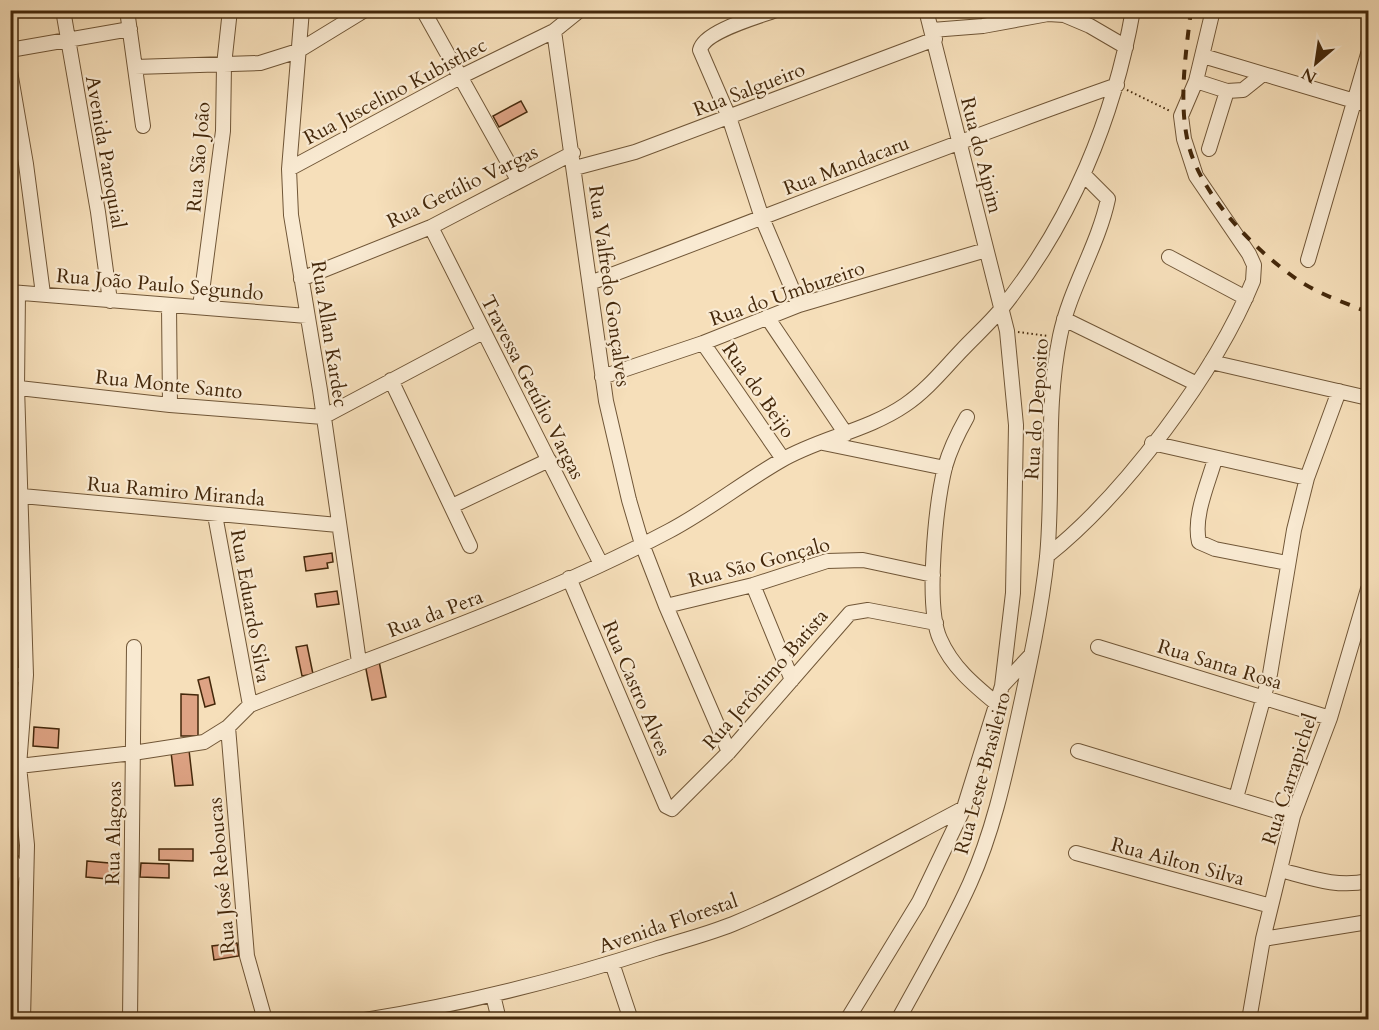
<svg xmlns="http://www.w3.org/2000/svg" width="1379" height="1030" viewBox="0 0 1379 1030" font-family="Cardo,serif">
<rect width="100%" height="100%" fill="#f6dfba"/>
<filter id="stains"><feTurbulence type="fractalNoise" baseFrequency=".00333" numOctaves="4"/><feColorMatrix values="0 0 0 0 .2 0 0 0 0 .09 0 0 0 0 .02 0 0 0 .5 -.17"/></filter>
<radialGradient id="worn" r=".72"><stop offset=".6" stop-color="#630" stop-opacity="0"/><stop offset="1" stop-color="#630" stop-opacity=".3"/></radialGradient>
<path fill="#dea384" stroke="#44280b" stroke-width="1.5" d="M521,101L527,112L499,127L493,116Z
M332,553L333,562L327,563L328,568L306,571L304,557Z
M337,591L339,604L317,607L315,594Z
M307,645L313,674L302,676L296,647Z
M379,661L386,697L372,700L365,664Z
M209,677L215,704L205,707L198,680Z
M181,694L198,695V736H181Z
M34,727L59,729L58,748L33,746Z
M189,750L193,785L175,786L171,752Z
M159,849H193V861L159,860Z
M87,861L120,864L119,880L86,877Z
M141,863L169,864V878L140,877Z
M237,943L239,956L214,960L212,946Z"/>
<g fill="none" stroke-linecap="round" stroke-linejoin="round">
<defs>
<path id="minor" d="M63,10L98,212L110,301
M127,10L143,126
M302,10L289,169L291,215L320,390L359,662
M423,10L518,180
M776,10C758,17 704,31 700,50L729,117L762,218L799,305
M932,30L983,26L1048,14L1064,15L1090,26L1126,47
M554,31L606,401L629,500L642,544L666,606L729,752
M10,50L130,29
M1203,56L1368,105
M135,67L260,63L298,51L365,10
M10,71L26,164L43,294
M1196,81L1227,91L1243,90L1263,74
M1209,149L1227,91
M575,168L635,152L935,39
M289,169L462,76L554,31L580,10
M431,227L601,564
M1169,257L1246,298
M1308,260L1368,54
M301,279L431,227L573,153
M590,283C766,217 940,147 1117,85
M10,292L307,316
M18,293L17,387L26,675L19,766L27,845L23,1020
M169,306L170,405
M200,307L223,131L224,65L230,10
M767,317L846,434
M1064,319L1197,384
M703,343L783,459
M1211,362L1368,398
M602,377L703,343L799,305L986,250
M391,380L470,546
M10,387L170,405L323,417L483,332
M967,417C958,433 950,449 945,467C936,504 925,606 940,639C952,667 974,685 997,704
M823,443L945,468
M1152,443L1307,478
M1215,459C1208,484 1193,516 1199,542L1215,549L1287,563
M11,495L338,525
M452,506L549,460
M215,515L250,705
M1047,556C1124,495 1216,372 1253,281L1254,265L1249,254L1196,176L1184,139L1181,116L1196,81L1213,10
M569,578L666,806L672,809L729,752L850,613L868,610L936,623
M753,585L792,680
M666,606L753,585L827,561L863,560L933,575
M1098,647L1330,718
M10,675H26
M1002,686L1031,655
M228,727L247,956L265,1020
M1078,751L1293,816
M19,766L133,753L204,742L228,727L250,705C390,650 535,602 669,531C707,511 742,483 780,461C819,438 867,431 905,405C926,391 943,370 961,351C974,337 990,323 1002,308C1071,222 1114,118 1133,10
M1236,798L1270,674L1294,530L1307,478L1339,391
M1076,853L1271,906
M10,857L15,865L10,885
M1280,870C1311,878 1337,888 1368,881
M1263,939L1368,922
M612,963L631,1020
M493,995L499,1020
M130,1020L134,647
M365,1020C463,1004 560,980 655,949C681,941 708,934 733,924C812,891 888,848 964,808
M847,1020L919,902L964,808L1002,686L1013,593L1016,425L1007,331L926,10
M898,1020C923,974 949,930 970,883C993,832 1005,776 1017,722C1029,667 1041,613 1047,557C1054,484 1045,408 1060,336C1070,288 1098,246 1108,199L1084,175
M1249,1020L1263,939L1293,816L1330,718L1368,589"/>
</defs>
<use href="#minor" stroke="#705637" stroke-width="16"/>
<path stroke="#44280b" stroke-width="2" stroke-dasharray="1.5 3" stroke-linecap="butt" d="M1127,90L1170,111
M1018,332L1048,336"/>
<use href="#minor" stroke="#f9ead2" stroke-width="14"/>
<path stroke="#44280b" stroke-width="4" stroke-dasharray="10 10" stroke-linecap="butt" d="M1191,10C1186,51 1179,98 1187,138C1197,192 1254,250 1298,280C1319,294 1345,303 1368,312"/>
</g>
<g text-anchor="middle" stroke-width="4.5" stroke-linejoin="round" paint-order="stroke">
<g font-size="20" fill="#44280b" stroke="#f9ead2">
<text transform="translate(749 89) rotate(-21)" y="7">Rua Salgueiro</text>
<text transform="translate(395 91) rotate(-28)" y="7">Rua Juscelino Kubisthec</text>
<text transform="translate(106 152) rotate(80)" y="7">Avenida Paroquial</text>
<text transform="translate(982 155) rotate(76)" y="7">Rua do Aipim</text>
<text transform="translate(198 157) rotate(-85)" y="7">Rua São João</text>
<text transform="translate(846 165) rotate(-21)" y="7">Rua Mandacaru</text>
<text transform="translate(462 186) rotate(-26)" y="7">Rua Getúlio Vargas</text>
<text transform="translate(160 284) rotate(5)" y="7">Rua João Paulo Segundo</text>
<text transform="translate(610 286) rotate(82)" y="7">Rua Valfredo Gonçalves</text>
<text transform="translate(787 293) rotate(-19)" y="7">Rua do Umbuzeiro</text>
<text transform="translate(330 334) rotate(81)" y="7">Rua Allan Kardec</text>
<text transform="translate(169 384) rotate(6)" y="7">Rua Monte Santo</text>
<text transform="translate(533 387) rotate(63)" y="7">Travessa Getúlio Vargas</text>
<text transform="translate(759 390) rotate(55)" y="7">Rua do Beijo</text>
<text transform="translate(1036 409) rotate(-86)" y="7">Rua do Deposito</text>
<text transform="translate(176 491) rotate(5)" y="7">Rua Ramiro Miranda</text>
<text transform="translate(759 562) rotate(-15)" y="7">Rua São Gonçalo</text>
<text transform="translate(251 606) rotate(80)" y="7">Rua Eduardo Silva</text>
<text transform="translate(435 613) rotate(-21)" y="7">Rua da Pera</text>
<text transform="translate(1220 664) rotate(17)" y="7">Rua Santa Rosa</text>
<text transform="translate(765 679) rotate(-49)" y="7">Rua Jerônimo Batista</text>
<text transform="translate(637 688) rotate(67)" y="7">Rua Castro Alves</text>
<text transform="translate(982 773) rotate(-75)" y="7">Rua Leste Brasileiro</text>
<text transform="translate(1289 779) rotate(-72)" y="7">Rua Carrapichel</text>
<text transform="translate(113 833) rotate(-89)" y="7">Rua Alagoas</text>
<text transform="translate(1178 861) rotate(15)" y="7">Rua Ailton Silva</text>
<text transform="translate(221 876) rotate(-95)" y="7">Rua José Reboucas</text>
<text transform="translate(668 923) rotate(-19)" y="7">Avenida Florestal</text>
</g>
</g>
<rect width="1379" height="1030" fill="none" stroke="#f6dfba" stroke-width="36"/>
<rect x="12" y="12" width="1355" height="1006" fill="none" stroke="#44280b" stroke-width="3"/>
<rect x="18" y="18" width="1343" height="994" fill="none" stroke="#44280b" stroke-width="1.5"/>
<g transform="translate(1316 63) rotate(209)" stroke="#f9ead2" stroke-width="4.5" paint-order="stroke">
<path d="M0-4.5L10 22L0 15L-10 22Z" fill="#44280b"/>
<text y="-9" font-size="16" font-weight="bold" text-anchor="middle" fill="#44280b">N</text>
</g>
<rect width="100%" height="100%" filter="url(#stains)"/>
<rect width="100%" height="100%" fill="url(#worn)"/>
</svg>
